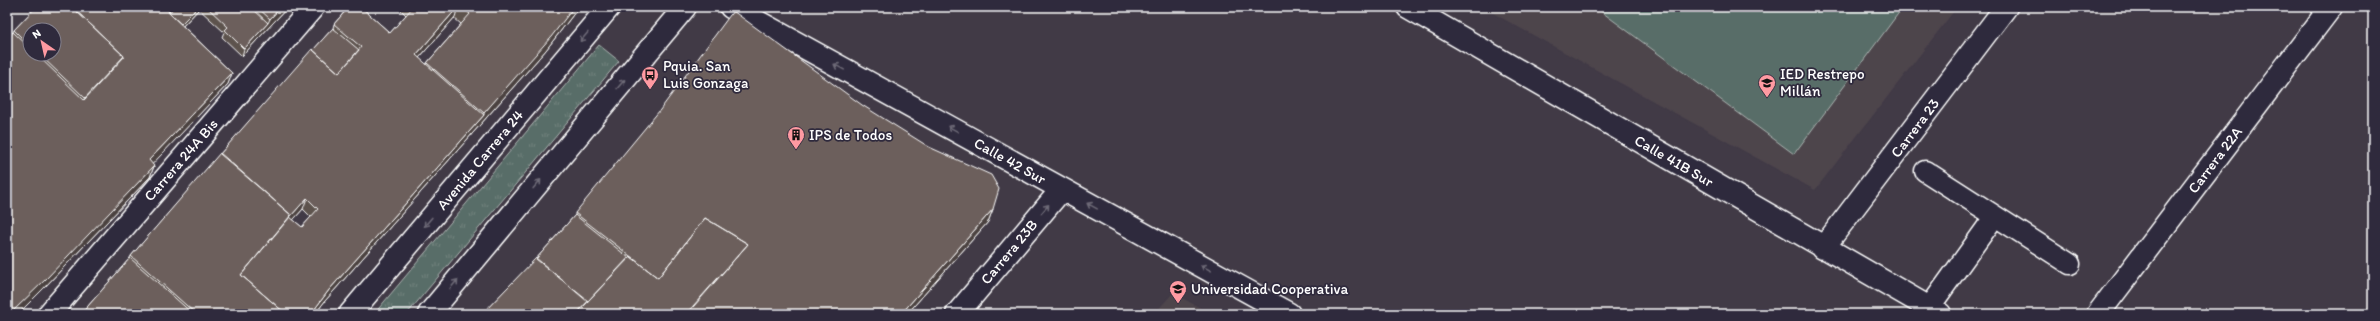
<svg xmlns="http://www.w3.org/2000/svg" width="2380" height="321" viewBox="0 0 2380 321" font-family="Itim,sans-serif">
<defs>
<pattern id="grass-tufts" width="24" height="20" patternUnits="userSpaceOnUse"><rect width="24" height="20" fill="#596d67"/><path d="M3 7l-1-3M5 7V3M7 7l1-3M15 17l-1-3M17 17v-4M19 17l1-3" fill="none" stroke="#72837e"/></pattern>
</defs>
<rect width="100%" height="100%" fill="#413a46"/>
<filter id="ink" filterUnits="userSpaceOnUse"><feTurbulence type="fractalNoise" baseFrequency=".025" numOctaves="2"/><feDisplacementMap in="SourceGraphic" scale="8" xChannelSelector="R" yChannelSelector="G"/><feConvolveMatrix kernelMatrix="1 2 1 2 8 2 1 2 1" color-interpolation-filters="sRGB"/></filter>
<g filter="url(#ink)">
<path fill="#4e454c" d="M1482,7H1957L1815,190Z
M1173,293L1211,314H1154Z"/>
<path fill="url(#grass-tufts)" stroke="#acb6b3" d="M599,45L619,61L407,314H374Z"/>
<path fill="#596d67" stroke="#acb6b3" d="M1595,7H1903L1794,154Z"/>
<g fill="none" stroke-linecap="round" stroke-linejoin="round">
<defs>
<path id="service" d="M1925,171L2070,264
M1929,308L1995,216"/>
<path id="minor" d="M731,7L1289,314
M1408,7L1940,314
M1823,248L2006,7
M49,314L313,7
M957,314L1062,189
M2098,314L2331,7"/>
<path id="secondary" d="M350,314L609,7
M429,314L685,7"/>
</defs>
<use href="#service" stroke="#fff" stroke-width="23"/>
<use href="#minor" stroke="#fff" stroke-width="25"/>
<use href="#secondary" stroke="#fff" stroke-width="25"/>
<use href="#service" stroke="#2f2a3d" stroke-width="20"/>
<use href="#minor" stroke="#2f2a3d" stroke-width="22"/>
<use href="#secondary" stroke="#2f2a3d" stroke-width="22"/>
</g>
<path fill="#5d524e" stroke="#fff" fill-rule="evenodd" d="M36,7H288L242,56L222,37L224,32L199,9L183,26L232,73L228,84L152,164L154,166L150,177L42,290L18,314H7V39L13,32L14,30ZM30,30L54,54H30Z
M342,7H361L390,33L406,15L398,7H579L546,50L325,301L315,314H81L130,258L131,256L220,154L333,28L334,24L346,10ZM454,18L461,24L427,63L426,65L419,58ZM303,209L311,217L302,227L293,220Z
M993,209L988,222L907,314H482L536,259L575,215V213Z"/>
<path fill="#4c4240" stroke="#fff" d="M172,7H179L168,18V12Z
M198,7H200L199,9L175,34L178,27Z
M281,7H288L242,56L244,49L268,23L270,19Z
M458,7L455,17L412,66L416,55Z
M574,7H579L546,50L325,301L315,314H311L329,290L484,115V113Z
M124,56L119,69L80,111L85,98Z
M232,73L228,84L145,172L149,160Z
M154,166L150,177L42,290L18,314H10Z
M307,198L303,209L286,228L290,217Z
M993,209L988,222L907,314H901Z
M291,215L286,228L243,279L241,275Z"/>
<path fill="#6c5f5b" stroke="#fff" fill-rule="evenodd" d="M36,7H72L124,56L85,98L39,54H54V30H30V46L14,30Z
M72,7H172L168,12L232,73L149,160L154,166L46,279L10,314H7V87L11,83L7,79V39L13,32L30,48V54H36L84,100L123,58L124,56Z
M174,7H198L181,24L169,13Z
M207,7H251L268,23L244,49L225,30L228,27Z
M257,7H281L270,19Z
M349,7H361L390,33L413,7H458L416,55L484,115L329,290L311,314H286L241,275L290,217L291,215L220,154L312,49L339,73L361,47L334,24ZM307,198L318,209L302,227L290,217Z
M462,7H574L551,37L484,113L427,63L470,14Z
M733,11L862,105L929,147L991,175L999,189L993,209L901,314H687L748,244L705,218L658,278L630,256L575,213L660,110Z
M333,28L359,50L339,73L313,50Z
M220,153L291,215L241,275L286,314H196L131,256Z
M575,215L629,258L588,301L536,259Z
M705,218L748,244L686,314H576L630,256L658,278Z
M130,258L193,314H81Z
M536,258L588,302L576,314H482Z"/>
<defs><path id="oneway-shaft" d="M-6 0H5M1.5-3L5.5 0L1.5 3" fill="none" stroke-width="1.6" stroke-linecap="round" stroke-linejoin="round"/></defs>
<g stroke="#6d6a77">
<use href="#oneway-shaft" transform="translate(584 37) rotate(130)"/>
<use href="#oneway-shaft" transform="translate(839 67) rotate(-151)"/>
<use href="#oneway-shaft" transform="translate(621 84) rotate(-50)"/>
<use href="#oneway-shaft" transform="translate(953 129) rotate(-151)"/>
<use href="#oneway-shaft" transform="translate(537 184) rotate(-50)"/>
<use href="#oneway-shaft" transform="translate(1092 206) rotate(-151)"/>
<use href="#oneway-shaft" transform="translate(1045 209) rotate(-50)"/>
<use href="#oneway-shaft" transform="translate(428 222) rotate(130)"/>
<use href="#oneway-shaft" transform="translate(1206 268) rotate(-151)"/>
<use href="#oneway-shaft" transform="translate(454 284) rotate(-50)"/>
</g>
</g>
<defs>
<symbol id="bus-pin" viewBox="-11 -11 22 30"><path d="M0 17L-7.5 6A9.5 9.5 0 1 1 7.5 6Z" fill="#ff9aa2" stroke="#2f2a3d"/><path d="M-5-6H5V4H4V6H2V4H-2V6H-4V4H-5ZM-3.5-4V0h7V-4ZM-3.5 1.2v1.5H-2V1.2ZM2 1.2v1.5H3.5V1.2Z" fill="#111"/></symbol>
<symbol id="school-pin" viewBox="-11 -11 22 30"><path d="M0 17L-7.5 6A9.5 9.5 0 1 1 7.5 6Z" fill="#ff9aa2" stroke="#2f2a3d"/><path d="M0-5L7-2L0 1L-7-2ZM-4 1L0 2.5L4 1V4Q0 6-4 4Z" fill="#111"/></symbol>
<symbol id="building-pin" viewBox="-11 -11 22 30"><path d="M0 17L-7.5 6A9.5 9.5 0 1 1 7.5 6Z" fill="#ff9aa2" stroke="#2f2a3d"/><path d="M-4-6H4V6H1V3H-1V6H-4ZM-2.5-4.3h1.7v1.8h-1.7ZM.8-4.3h1.7v1.8H.8ZM-2.5-1h1.7V.8h-1.7ZM.8-1h1.7V.8H.8Z" fill="#111"/></symbol>
<symbol id="university-pin" viewBox="-11 -11 22 30"><path d="M0 17L-7.5 6A9.5 9.5 0 1 1 7.5 6Z" fill="#ff9aa2" stroke="#2f2a3d"/><path d="M0-5L7-2L0 1L-7-2ZM-4 1L0 2.5L4 1V4Q0 6-4 4Z" fill="#111"/></symbol>
</defs>
<g fill-rule="evenodd">
<use href="#bus-pin" x="640" y="65" width="20" height="27"/>
<use href="#school-pin" x="1757" y="73" width="20" height="27"/>
<use href="#building-pin" x="786" y="125" width="20" height="27"/>
<use href="#university-pin" x="1168" y="279" width="20" height="27"/>
</g>
<g text-anchor="middle" stroke-width="3.5" stroke-linejoin="round" paint-order="stroke">
<g font-size="15" fill="#fff" stroke="#2f2a3d" text-anchor="start">
<text x="663" y="71">Pquia. San<tspan x="663" dy="17">Luis Gonzaga</tspan></text>
<text x="1780" y="79">IED Restrepo<tspan x="1780" dy="17">Millán</tspan></text>
<text x="809" y="140">IPS de Todos</text>
<text x="1191" y="294">Universidad Cooperativa</text>
</g>
<g font-size="15" fill="#fff" stroke="#2f2a3d">
<text transform="translate(1915 128) rotate(-53)" y="5">Carrera 23</text>
<text transform="translate(181 160) rotate(-49)" y="5">Carrera 24A Bis</text>
<text transform="translate(480 160) rotate(-50)" y="5">Avenida Carrera 24</text>
<text transform="translate(2215 160) rotate(-53)" y="5">Carrera 22A</text>
<text transform="translate(1010 161) rotate(29)" y="5">Calle 42 Sur</text>
<text transform="translate(1674 161) rotate(30)" y="5">Calle 41B Sur</text>
<text transform="translate(1009 252) rotate(-50)" y="5">Carrera 23B</text>
</g>
</g>
<rect width="2380" height="321" fill="none" stroke="#2f2a3d" stroke-width="24"/>
<rect x="12" y="12" width="2356" height="297" fill="none" stroke="#fff" stroke-width="1.5" filter="url(#ink)"/>
<g transform="translate(42 42) rotate(326)"><circle r="19" fill="#2f2a3d" stroke="#827f8b"/>
<path d="M0-3L7 15L0 10L-7 15Z" fill="#ff9aa2"/>
<text y="-6" font-size="11" font-weight="bold" text-anchor="middle" fill="#ffffff">N</text>
</g>
</svg>
